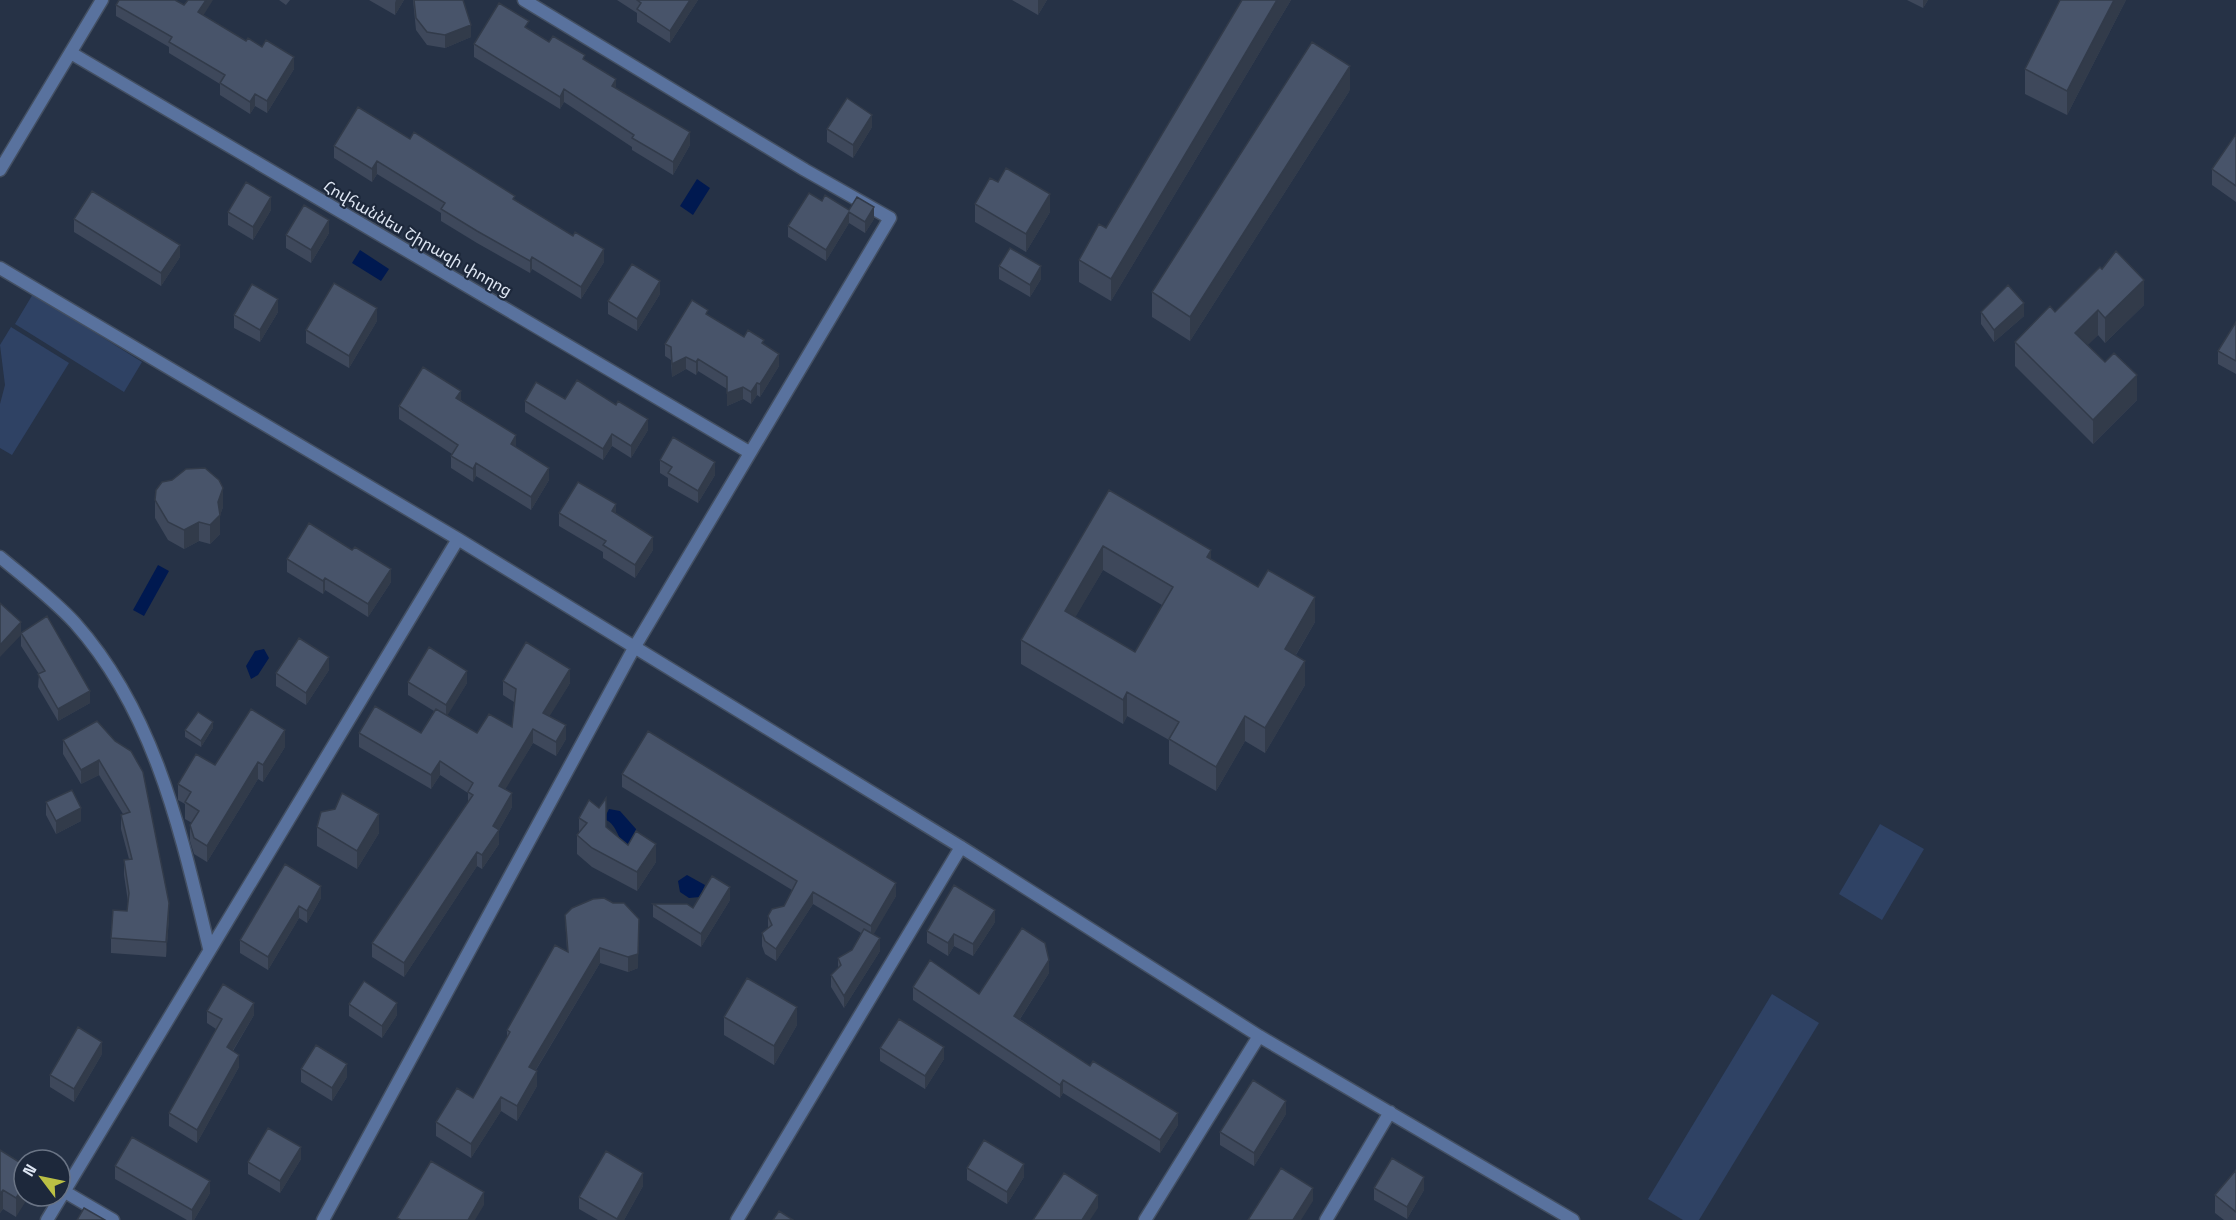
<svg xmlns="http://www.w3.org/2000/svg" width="2236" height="1220" viewBox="0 0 2236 1220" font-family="'Space Grotesk','Noto Sans Armenian',sans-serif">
<rect width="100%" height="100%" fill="#263246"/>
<path fill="#2f4264" d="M33,294L142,362L124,392L15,324Z
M11,327L69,363L12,455L0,448V404L5,385L0,345Z
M1880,824L1924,849L1882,920L1839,894Z
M1772,994L1819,1023L1699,1220H1683L1648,1199Z"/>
<path fill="#001950" d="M697,179L710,188L693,215L680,206Z
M360,250L389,269L381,281L352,263Z
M158,565L169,571L144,616L133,610Z
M264,649L269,658L258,675L251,679L246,666L255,651Z
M609,809L620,811L636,829V841L626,849C618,838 616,823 604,819Z
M687,875L705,885L700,897L689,898L680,892L678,881Z"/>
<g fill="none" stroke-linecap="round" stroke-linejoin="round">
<defs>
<path id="minor" d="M71,53L749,452
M0,170L102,0
M0,268L458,539L961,847L1259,1036L1573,1220
M0,557C25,578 53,599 75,623C156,714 181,834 209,948
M60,1189L113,1220
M47,1220L458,539
M323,1220L634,648L890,218L805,170L524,0
M737,1220L961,847
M1145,1220L1259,1036
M1326,1220L1390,1112"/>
</defs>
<use href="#minor" stroke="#434f62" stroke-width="15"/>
<use href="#minor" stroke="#59729e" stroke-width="12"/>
</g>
<path fill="#3e485b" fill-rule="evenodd" d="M279,0H290L286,5Z
M369,0H404L395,15Z
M413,0H463L471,37L445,48L427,45L416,30Z
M617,0H698L670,43L637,22V13Z
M1012,0H1047L1038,15Z
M1242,0H1291L1111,301L1079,282V260L1106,228Z
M1907,0H1928L1923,8Z
M2126,0L2067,115L2025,94V69Z
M116,5L203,16L294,69L267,113L255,106L250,114L220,95V84L169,53V47L116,16Z
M529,29L549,42L585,60L616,89L690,145L673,175L632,150V147L564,102L560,109L474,57V44Z
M1350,90L1190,341L1152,317V292Z
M872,127L853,158L827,142V129Z
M2236,134V202L2212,185V169Z
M410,139L515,200L604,262L581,299L532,269L530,273L477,243L441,221V213L377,174L372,182L334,158V146Z
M822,201L874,219L865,233L849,223L826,261L788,237V226Z
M975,204L1050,212L1026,252L975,222Z
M271,210L253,240L228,225V212Z
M74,219L180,257L161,286L74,232Z
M329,233L311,263L286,248V235Z
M999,266L1041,279L1030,297L999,279Z
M660,294L637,331L608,314V301Z
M2144,305L2105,343L2098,335L2087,345L2137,400L2093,444L2015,366V342L2055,312Z
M278,312L260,342L234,328V315Z
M1981,312L2024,316L1994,342L1981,324Z
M708,315L744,337L764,345L779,366L760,397L757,395L751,404L743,399L727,406V389L698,371L696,375L686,369L672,377L671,360L665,356V344Z
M377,321L349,368L306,343V330Z
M2236,322V374L2218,364V351Z
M565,399L616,405L648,430L631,458L612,446L603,460L525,412V401Z
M461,400L516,447L549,480L531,510L476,476L473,482L451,468V456L452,454L399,419V406Z
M660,460L715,475L698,503L668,486V478L660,473Z
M1109,490L1211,560L1315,622L1296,655L1305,685L1265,753L1245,741L1216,791L1169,764V740L1127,716L1123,724L1021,664V640ZM1103,570L1162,605L1135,652L1075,617Z
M155,500L223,507L220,515V534L210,544L199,541L184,549L168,540L155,518Z
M559,513H616L653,550L635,578L603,558V552L559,526Z
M287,559L391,582L368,617L325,590L323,594L287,572Z
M21,633L90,703L58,721L38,687L39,674L21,646Z
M329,670L306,705L276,686V673Z
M503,681L570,683L549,716L566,739L556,756L533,743L505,789L512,807L499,830V844L482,869L477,866L404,977L372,957V943L468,803V793L440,775L431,789L359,747V733H421L434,711L408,695V682L467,683L447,715L477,733L512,727L514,702L503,695Z
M97,721L169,918L166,957L111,953V938L127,911L128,902L124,875V860L129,859L121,829V815L123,814L99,775L81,784L63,754V740Z
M213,728L201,747L185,737V730Z
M285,747L263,782L258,779L207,862L194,854L190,841V825L192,823L185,819V804L178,800V784L215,765Z
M622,774L896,896L873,934L880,951L844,1008L831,987V975L838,968V958L852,950L861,933L813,904L776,961L765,954L762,946V933L768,929V916L784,906L792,890L622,787Z
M46,802L81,821L56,834L46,815Z
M579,818L606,827L628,845L656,862L637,891L592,867L577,854V835L579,833Z
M317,827L379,833L357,869L317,846Z
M285,864L321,898L307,923L299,918L268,970L240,953V940Z
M593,899L638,968L628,972L600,963L536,1070L537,1086L517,1121L501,1111L471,1158L436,1136V1122L473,1098L507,1039V1030L567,951L565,915Z
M730,900L701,947L653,917V904L693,908Z
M995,922L973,956L954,946L948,956L927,943V931Z
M1049,973L1020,1019L1178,1125L1160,1153L1063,1093L1060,1098L913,1000V987L979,994Z
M349,1004L397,1015L382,1038L349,1016Z
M207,1011L254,1015L233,1051L239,1067L197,1143L169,1126V1113L216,1029L207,1023Z
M724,1017L797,1025L774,1065L724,1035Z
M880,1048L944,1059L925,1089L880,1061Z
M102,1054L74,1102L50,1087V1075Z
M301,1069L347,1077L332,1101L301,1082Z
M1286,1114L1254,1166L1220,1145V1132Z
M0,1150L24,1165L16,1217L3,1209L0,1213Z
M301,1159L280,1193L248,1174V1162Z
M115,1166L210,1193L194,1220H187L115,1179Z
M967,1168L1024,1177L1007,1204L967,1180Z
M2236,1170V1220H2224L2215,1213V1195Z
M643,1186L624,1220H598L579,1209V1197Z
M1374,1188L1424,1190L1407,1219L1374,1200Z"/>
<path fill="#323b4a" d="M206,0H213L198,24V12Z
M396,0H404L395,15V3Z
M690,0H698L670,43V31Z
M1038,0H1047L1038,15Z
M1277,0H1291L1111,301V279Z
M1923,0H1928L1923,8Z
M2114,0H2126L2067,115V91Z
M471,25V37L445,48V35Z
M294,57V69L267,113V101Z
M1350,66V90L1190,341V317Z
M616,79V92L612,86Z
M564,89V102L560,109V97Z
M255,94V106L250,114V102Z
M872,115V127L853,158V145Z
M690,132V145L673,175V162Z
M377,161V174L372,182V169Z
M1050,194V212L1026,252V234Z
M271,197V210L253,240V227Z
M874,207V219L865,233V222Z
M849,212V223L826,261V250Z
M329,220V233L311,263V250Z
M180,245V257L161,286V273Z
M604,249V262L581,299V287Z
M532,257V269L530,273V261Z
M1041,266V279L1030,297V285Z
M2144,280V305L2105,343V318Z
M660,281V294L637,331V319Z
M278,299V312L260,342V330Z
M2024,303V316L1994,342V330Z
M377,308V321L349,368V356Z
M2098,310V335L2075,358V333Z
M779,354V366L760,397V384Z
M686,357V369L672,377V364Z
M698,359V371L696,375V362Z
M2137,375V400L2093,444V420Z
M757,383V395L751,404V392Z
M743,387V399L727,406V393Z
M461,391V404L456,398Z
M648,419V430L631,458V446Z
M612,434V446L603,460V449Z
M516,435V447L511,444Z
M715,462V475L698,503V491Z
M476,463V476L473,482V469Z
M549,468V480L531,510V497Z
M223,488V507L220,516V534L210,544V525Z
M616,504V517L612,511Z
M199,522V541L184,549V530Z
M653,537V550L635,578V565Z
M1103,546V570L1065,635V611Z
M1211,550V575L1207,557Z
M391,569V582L368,617V604Z
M325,578V590L323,594V581Z
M1315,597V622L1285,673V649Z
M21,622V635L0,657V645Z
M329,657V670L306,705V693Z
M1305,661V685L1265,753V728Z
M570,669V683L543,727V713Z
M467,671V683L446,718V705Z
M90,691V703L58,721V709Z
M1127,692V716L1123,724V700Z
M1245,716V741L1216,791V767Z
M213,722V728L201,747V741Z
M566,725V739L556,756V742Z
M533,729V743L499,800V786Z
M285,730V747L263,782V765Z
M99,760V775L81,784V770Z
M440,761V775L431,789V775Z
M258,762V779L207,862V846Z
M512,793V807L499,830V844L482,869V855L493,826Z
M81,808V821L56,834V821Z
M379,814V833L357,869V851Z
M656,844V862L637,891V872Z
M477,852V866L404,977V963Z
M896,883V896L871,939V926Z
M321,886V898L307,923V911Z
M730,887V900L701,947V934Z
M813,892V904L776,961V949Z
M169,903V918L166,957V942Z
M299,906V918L268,970V957Z
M995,910V922L973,956V944Z
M639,919L638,968L628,972V957Z
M954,934V946L948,956V943Z
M880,938V951L844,1008V996Z
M600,948V963L529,1081V1067Z
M1049,960V973L1014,1028V1016Z
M254,1003V1015L227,1060V1047Z
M397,1003V1015L382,1038V1026Z
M797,1007V1025L774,1065V1046Z
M102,1042V1054L74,1102V1089Z
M944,1047V1059L925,1089V1076Z
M239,1055V1067L197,1143V1130Z
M347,1064V1077L332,1101V1088Z
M537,1071V1086L517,1121V1106Z
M1063,1080V1093L1060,1098V1085Z
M501,1097V1111L471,1158V1144Z
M1286,1101V1114L1254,1166V1153Z
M1178,1113V1125L1160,1153V1140Z
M301,1147V1159L280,1193V1181Z
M1024,1164V1177L1007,1204V1192Z
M643,1173V1186L624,1220H617Z
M1424,1177V1190L1407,1219V1207Z
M210,1181V1193L194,1220H192V1210Z
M24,1186V1196H29L16,1217V1198Z
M1313,1188V1201L1301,1220H1293Z
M3,1190V1209L0,1213V1194Z
M484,1192V1205L475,1220H468Z
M1098,1195V1208L1090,1220H1082Z"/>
<path fill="#48546a" stroke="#323b4a" stroke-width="1.5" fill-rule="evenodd" d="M119,0H175L184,5L188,0H206L198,12L246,41L248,38L262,47L266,40L294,57L267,101L255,94L250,102L220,83L225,75L169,42L172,37L116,5Z
M414,0H463L471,25L445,35L427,32L416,18Z
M637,0H690L670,31L637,9L641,3Z
M1242,0H1277L1111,279L1079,260L1099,224L1106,228Z
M2060,0H2114L2067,91L2025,69Z
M499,3L529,21L525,27L549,42L553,36L585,55L583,59L616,79L612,86L690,132L673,162L632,138L634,135L564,89L560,97L474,44Z
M1312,42L1350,66L1190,317L1152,292Z
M847,98L872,115L853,145L827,129Z
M358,107L410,139L414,132L515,196L513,199L573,236L575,232L604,249L581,287L532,257L530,261L477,231L441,209L445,203L377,161L372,169L334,146Z
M2236,134V186L2212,169Z
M1006,168L1050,194L1026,234L975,204L990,178L998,182Z
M246,182L271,197L253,227L228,212Z
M92,191L180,245L161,273L74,219Z
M809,193L822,201L825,195L849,210L857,197L874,207L865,222L849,212L826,250L788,226Z
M304,205L329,220L311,250L286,235Z
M1010,248L1041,266L1030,285L999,266Z
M2116,251L2144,280L2105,318L2098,310L2075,333L2105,362L2114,353L2137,375L2093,420L2015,342L2050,306L2055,312L2100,267L2102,269Z
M632,264L660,281L637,319L608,301Z
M334,283L377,308L349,356L306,330Z
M252,284L278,299L260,330L234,315Z
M2008,285L2024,303L1994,330L1981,312Z
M692,300L708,310L706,314L744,337L748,330L764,340L762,343L779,354L760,384L757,383L751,392L743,387L727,393V377L698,359L696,362L686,357L672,364L671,347L665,344Z
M2236,322V361L2218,351Z
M423,367L461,391L456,398L516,435L511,444L549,468L531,497L476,463L473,469L451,456L458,445L399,406Z
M577,380L616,405L618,401L648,419L631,446L612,434L603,449L525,401L536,382L565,399Z
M673,437L715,462L698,491L668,473L672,467L660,460Z
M205,468L219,480L223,488L218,502L220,515L210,525L199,522L184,530L168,522L155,500L156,490L162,482L172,480L186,469Z
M578,482L616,504L612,511L653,537L635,565L603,545L606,541L559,513Z
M1109,490L1211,550L1207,557L1258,587L1268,570L1315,597L1285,649L1305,661L1265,728L1245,716L1216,767L1169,739L1179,722L1127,692L1123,700L1021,640ZM1103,546L1173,587L1135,652L1065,611Z
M309,523L352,550L355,547L391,569L368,604L325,578L323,581L287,559Z
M0,603L21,622L0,645Z
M47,616L90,691L58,709L38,674L45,671L21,633Z
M299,638L329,657L306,693L276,673Z
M526,642L570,669L543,713L566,725L556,742L533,729L499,786L512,793L493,826L499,830L482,855L477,852L404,963L372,943L473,795L468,792L473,783L440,761L431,775L359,733L375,706L421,733L436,709L477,733L489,714L512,727L516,689L503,681Z
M429,647L467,671L446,705L408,682Z
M251,709L285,730L263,765L258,762L207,846L194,838L190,825L199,811L185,802L191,792L178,784L196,754L215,765Z
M198,712L213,722L201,741L185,730Z
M97,721L115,741L131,751L143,772L169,903L166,942L111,938L113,910L127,911L129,893L124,860L132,859L121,815L130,812L99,760L81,770L63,740Z
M648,731L896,883L871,926L813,892L776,949L765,941L762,933L772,925L768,916L772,909L784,906L797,881L622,774Z
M72,790L81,808L56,821L46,802Z
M342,793L379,814L357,851L317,827L321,812L335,809Z
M606,798V827L628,845L636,831L656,844L637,872L592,848L577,835L587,823L579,818L589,800L599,808Z
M285,864L321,886L307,911L299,906L268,957L240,940Z
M712,876L730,887L701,934L653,904H687L693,908Z
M954,885L995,910L973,944L954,934L948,943L927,931Z
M604,898L613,903H624L639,919L638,954L628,957L600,948L529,1067L537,1071L517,1106L501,1097L471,1144L436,1122L457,1088L473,1098L510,1032L507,1030L555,945L568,952L565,915L572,908L593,899Z
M1022,928L1045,943L1049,960L1014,1016L1090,1066L1093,1061L1178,1113L1160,1140L1063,1080L1060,1085L913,987L930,960L979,994Z
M864,929L880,938L844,996L831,975L841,965L838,958L852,950Z
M747,978L797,1007L774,1046L724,1017Z
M364,981L397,1003L382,1026L349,1004Z
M223,984L254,1003L227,1047L239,1055L197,1130L169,1113L222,1019L207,1011Z
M899,1019L944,1047L925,1076L880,1048Z
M78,1027L102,1042L74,1089L50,1075Z
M316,1045L347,1064L332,1088L301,1069Z
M1253,1080L1286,1101L1254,1153L1220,1132Z
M268,1128L301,1147L280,1181L248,1162Z
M132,1137L210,1181L192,1210L115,1166Z
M984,1140L1024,1164L1007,1192L967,1168Z
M0,1150L24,1165V1186L16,1198L3,1190L0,1194Z
M606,1151L643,1173L617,1219L579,1197Z
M1392,1158L1424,1177L1407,1207L1374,1188Z
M431,1161L484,1192L468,1220H401L397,1218Z
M1281,1168L1313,1188L1293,1220H1248Z
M2236,1170V1212L2215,1195Z
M1064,1173L1098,1195L1082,1220H1033Z
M84,1208L105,1220H77Z
M779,1211L793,1220H773Z"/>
<g text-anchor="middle" stroke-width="4.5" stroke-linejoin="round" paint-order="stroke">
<g font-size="16" fill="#dee6f3" stroke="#1d283b">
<text transform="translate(418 238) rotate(30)" y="6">Հովհաննես Շիրազի փողոց</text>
</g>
</g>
<g transform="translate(42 1178) rotate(302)"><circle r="28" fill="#1d283b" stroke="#6a7485" stroke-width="1.5"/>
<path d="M0-4.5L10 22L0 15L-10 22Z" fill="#bbc044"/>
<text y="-9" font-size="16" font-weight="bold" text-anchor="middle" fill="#dee6f3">N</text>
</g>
</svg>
